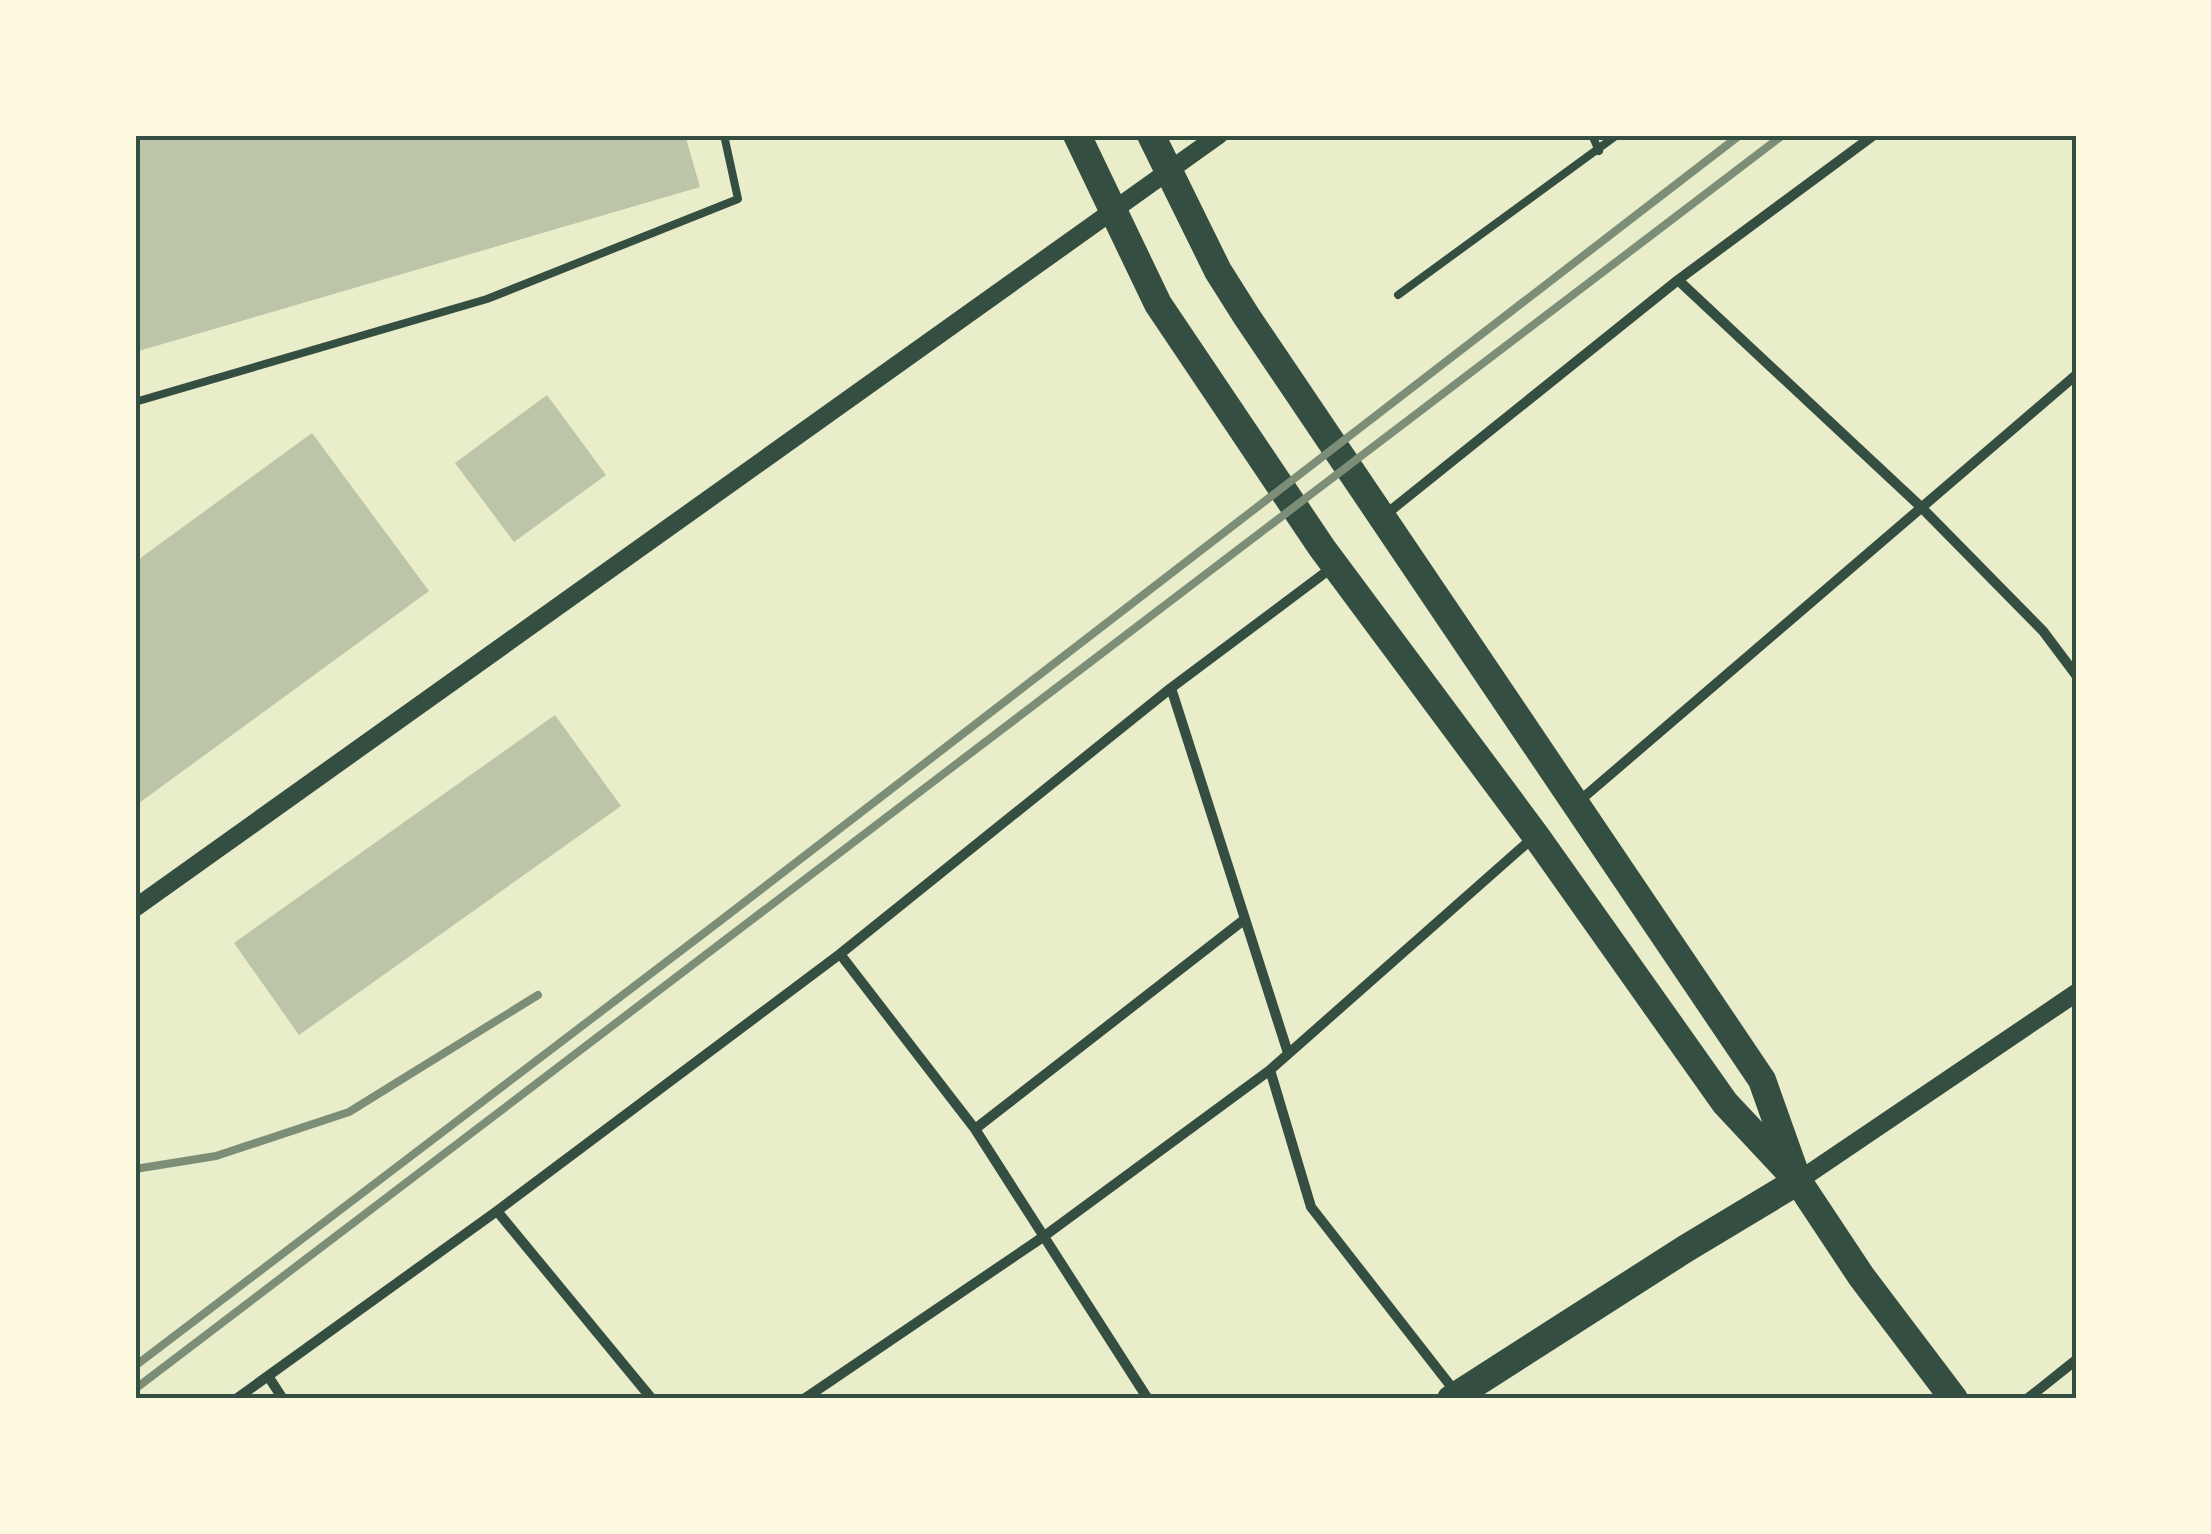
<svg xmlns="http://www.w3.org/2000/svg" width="2211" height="1534" viewBox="0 0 2211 1534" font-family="'PT Serif',serif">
<rect width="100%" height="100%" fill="#e9edc9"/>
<path fill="#bcc5a7" d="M135,135H685L700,187L135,352Z
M547,395L606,475L514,542L455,463Z
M312,433L429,591L135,806V562Z
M555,715L621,806L299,1035L234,943Z"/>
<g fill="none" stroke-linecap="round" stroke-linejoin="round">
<path stroke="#344e41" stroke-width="8" d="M1592,135L1599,151
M1398,295L1617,135
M135,402L487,299L738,199L724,135"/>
<path stroke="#344e41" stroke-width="10" d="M1678,280L1921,507L2043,631L2076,675
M1385,515L1678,280L1874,135
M1171,688L1288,1053
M1577,803L2076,375
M840,954L975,1129L1148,1399
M1270,1070L1311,1207L1457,1394
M975,1129L1245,919
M497,1211L652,1399
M268,1376L283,1399
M236,1399L497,1211L840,954L1171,688L1334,566
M804,1399L1043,1237L1270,1070L1535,836
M2027,1399L2076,1360"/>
<path stroke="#344e41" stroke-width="18" d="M135,908L1219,135
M1798,1181L2076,993"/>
<path stroke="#344e41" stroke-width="28" d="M1077,135L1158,304L1322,548L1536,836L1725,1103L1798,1181L1861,1276L1954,1399
M1151,135L1218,271L1247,317L1762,1080L1794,1170
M1451,1399L1685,1249L1798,1181"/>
<path stroke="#7c8e77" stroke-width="8" d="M135,1169L216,1156L349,1112L538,995
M135,1366L720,921L1740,135
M135,1389L1783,135"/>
</g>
<rect width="2211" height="1534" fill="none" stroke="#fefae0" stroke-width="275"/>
<rect x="138" y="138" width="1936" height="1258" fill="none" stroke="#344e41" stroke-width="4"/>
</svg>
